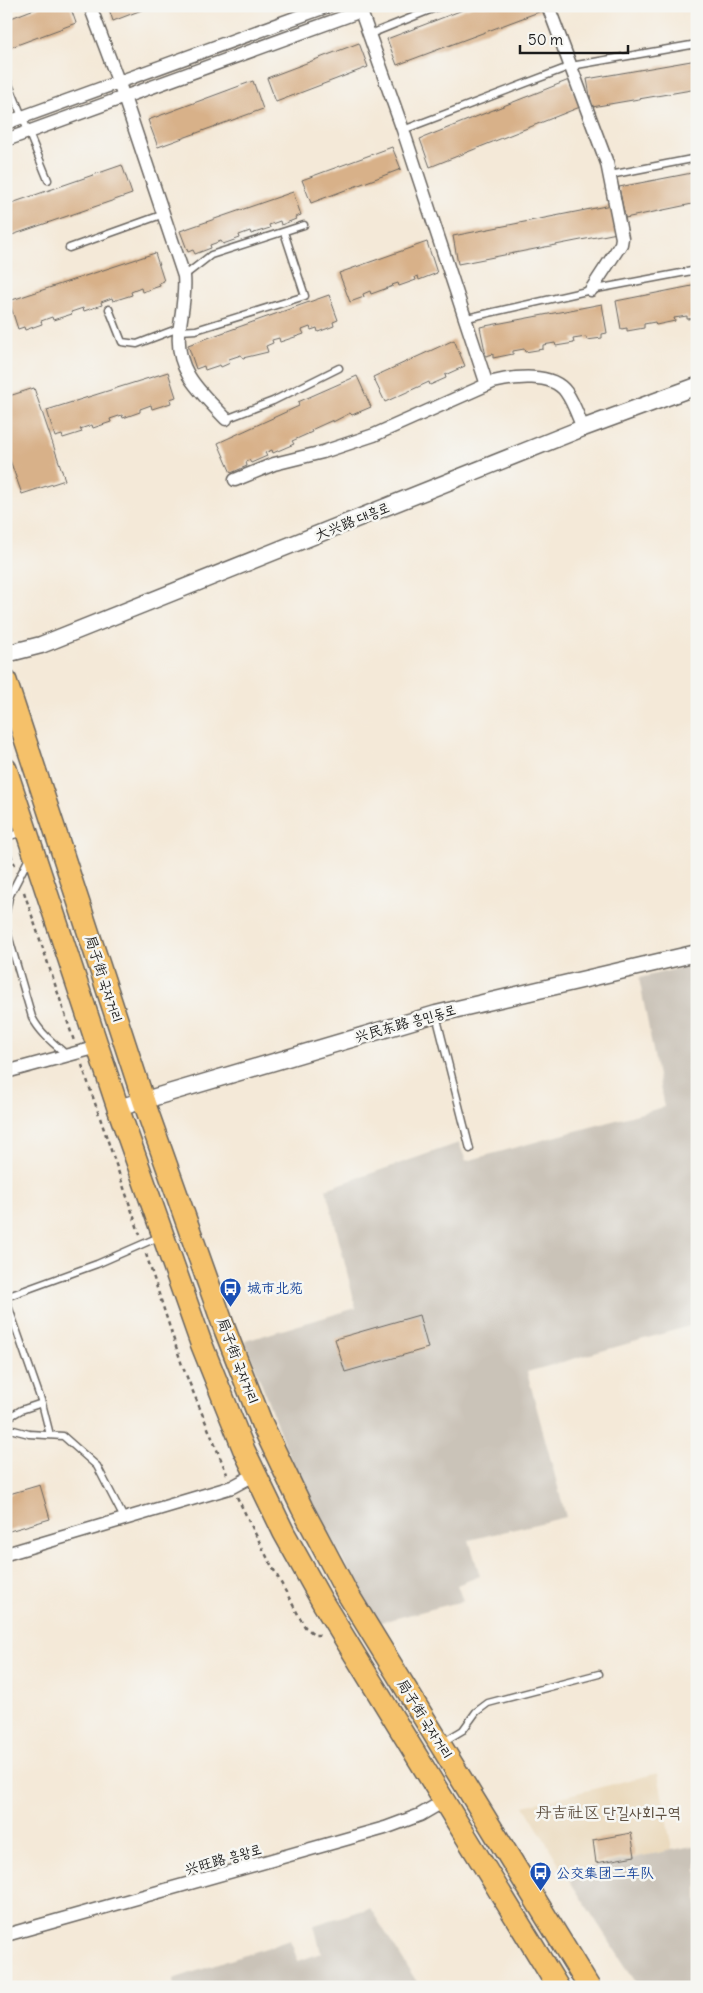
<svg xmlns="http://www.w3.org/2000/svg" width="703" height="1993" viewBox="0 0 703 1993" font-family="Delius,'LXGW WenKai TC','Poor Story',sans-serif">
<rect width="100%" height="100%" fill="#f6f6f2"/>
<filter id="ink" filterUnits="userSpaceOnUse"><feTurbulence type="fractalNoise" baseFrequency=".02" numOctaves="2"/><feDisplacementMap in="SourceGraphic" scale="10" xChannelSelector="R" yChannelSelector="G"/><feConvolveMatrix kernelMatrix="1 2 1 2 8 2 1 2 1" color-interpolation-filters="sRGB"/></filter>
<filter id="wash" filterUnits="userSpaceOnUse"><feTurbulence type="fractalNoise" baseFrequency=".0096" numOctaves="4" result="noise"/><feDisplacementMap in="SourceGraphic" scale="20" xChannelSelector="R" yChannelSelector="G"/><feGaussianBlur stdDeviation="1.12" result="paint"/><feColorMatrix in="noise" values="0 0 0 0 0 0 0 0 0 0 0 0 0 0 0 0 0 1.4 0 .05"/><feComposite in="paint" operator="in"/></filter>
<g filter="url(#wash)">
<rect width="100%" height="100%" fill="#f4e9d8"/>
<path fill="#ead8ba" d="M658,1773L672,1850L564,1872L524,1806Z"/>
<path fill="#cac3b8" d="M697,964V1324L527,1372L566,1517L469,1540L480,1576L457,1585L463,1601L377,1623L312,1503L286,1449L245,1341L356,1308L326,1189L459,1143L466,1161L664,1107L639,978Z
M697,1845V1983L679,1987H639L564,1872Z
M370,1908L420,1987H174L173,1979L290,1940L298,1961L321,1953L314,1925Z"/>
<g id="blocks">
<path fill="#d8b189" d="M42,6H70L76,23L6,49V20Z
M108,6H152L113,21Z
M473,6H543L544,10L397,65L387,39Z
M359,43L368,67L276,102L267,78Z
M697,60V89L592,107L587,79Z
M569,80L580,107L430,167L420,139Z
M253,81L263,109L158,147L148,120Z
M392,147L401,169L311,203L302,180Z
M122,165L132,194L6,237V205Z
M697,172V203L625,218L619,187Z
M293,192L301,215L295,217L296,219L281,225L280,221L269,225L270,228L251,234L250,231L239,235L240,238L223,244L221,241L210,245L211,248L195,254L193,250L188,252L180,231Z
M611,205L617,233L458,264L453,236Z
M427,242L437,273L419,280L418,276L415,277L416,280L399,286L398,283L392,285L393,286L371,294L370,291L363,294L364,297L350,302L339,273Z
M155,253L164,281L159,283L160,286L142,292L141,288L131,292L132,295L113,301L112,298L101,302L102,305L84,311L83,308L71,312L72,314L53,320L52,317L41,321L42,324L25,330L24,327L18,329L9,301Z
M697,285V318L687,319V316L674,318L675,321L656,325L655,322L644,324V328L627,331V328L621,329L616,301Z
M329,295L338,320L333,322L334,326L318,332L317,328L311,330L310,327L302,330L304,334L280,342L279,338L272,340L273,343L266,346L268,352L243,358L241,355L229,359L230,363L221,367L220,365L205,370L204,366L196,369L188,345Z
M602,304L607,333L602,334V338L587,340L586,337L573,339L574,343L556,346L555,343L543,345V349L525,352L524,349L513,351V354L493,358V354L486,356L480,327Z
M454,340L465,366L445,375L446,378L430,385L429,382L385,402L373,377Z
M168,372L176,397L170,399L171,403L152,409L151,405L140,409V412L123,418L122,415L110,419L111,422L93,428L92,425L80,429L82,432L63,438L62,435L55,437L47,410Z
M357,376L371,407L352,415L350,413L333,422V420L311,430L312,432L292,441L294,444L273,453L272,450L265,453L267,456L251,463L249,460L246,462L247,466L231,473L218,443L299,406L298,402Z
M34,388L65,480L22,494L6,449V397Z
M419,1315L428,1348L345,1372L335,1339Z
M40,1485L50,1519L6,1532V1495Z
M631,1833L635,1856L596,1863L593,1840Z"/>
</g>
</g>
<g filter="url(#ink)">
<use href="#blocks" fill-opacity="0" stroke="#68645e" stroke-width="1"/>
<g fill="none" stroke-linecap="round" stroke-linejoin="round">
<defs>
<path id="service" d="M368,35L440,6
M6,77L48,180
M403,130L571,66L697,44
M610,175L697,158
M69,248L164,214
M184,276L211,255L304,225
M109,309L122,342L137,344L179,328
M467,318L591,290L697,270
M180,331L196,330L305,296L284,232
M226,419L273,401L339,368
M6,837L24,832
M6,912L9,897L29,858
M6,928L32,1017C40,1033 54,1044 67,1055
M436,1015L470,1149
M6,1297L97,1264L161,1236
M6,1300L42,1403L50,1435
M6,1419L21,1410L42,1403
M6,1428L29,1434L63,1436L97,1466L125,1520
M443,1742L463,1730L476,1712L488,1703L599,1674"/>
<path id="minor" d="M90,6L124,97L184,276C186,295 181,314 179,334C176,373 202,393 226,419
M359,6L403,130L487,385
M548,6L607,163L622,238L621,244L591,290
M6,123L328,6
M6,140L361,11L365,6
M235,480L274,464L323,452L374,435L493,382C514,377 552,372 566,392C574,403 578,417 583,428
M6,1072L98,1047
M6,1554L232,1487L256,1474
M6,1935L385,1828L420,1815L444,1801"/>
<path id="tertiary" d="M6,654L41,645L583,428L697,386
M118,1108L436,1014L697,953"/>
<path id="primary" d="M6,681L144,1102L225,1330L262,1424L302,1508L346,1591L589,1987
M6,769L118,1108L201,1343L244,1450L284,1533L323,1603L558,1987"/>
</defs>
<use href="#service" stroke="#68645e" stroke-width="9"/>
<use href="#minor" stroke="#68645e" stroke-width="15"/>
<use href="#tertiary" stroke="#68645e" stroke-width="19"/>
<use href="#primary" stroke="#68645e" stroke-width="24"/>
<path stroke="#68645e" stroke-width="2.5" stroke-dasharray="4 4" stroke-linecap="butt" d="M8,847L15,865
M24,892L74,1041
M82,1065L140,1235
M146,1254L182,1365L227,1474
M237,1497L269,1561L305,1627L315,1635H323"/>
<use href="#service" stroke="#fff" stroke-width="6"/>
<use href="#minor" stroke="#fff" stroke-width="12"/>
<use href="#tertiary" stroke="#fff" stroke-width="16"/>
<use href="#primary" stroke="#f5c16b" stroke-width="21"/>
</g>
</g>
<defs>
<symbol id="bus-pin" viewBox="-11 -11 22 30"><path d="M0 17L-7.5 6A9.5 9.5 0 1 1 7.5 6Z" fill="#1a4fb4" stroke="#f6f6f2"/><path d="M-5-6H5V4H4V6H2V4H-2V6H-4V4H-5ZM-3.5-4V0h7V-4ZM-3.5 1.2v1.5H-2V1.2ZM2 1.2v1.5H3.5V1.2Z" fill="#fff"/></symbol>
</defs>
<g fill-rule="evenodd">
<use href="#bus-pin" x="218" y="1276" width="25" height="34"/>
<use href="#bus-pin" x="528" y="1860" width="25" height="34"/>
</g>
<g text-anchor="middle" stroke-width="5" stroke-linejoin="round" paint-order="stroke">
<g font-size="14" fill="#1c1c1c" stroke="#f6f6f2">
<text transform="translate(352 521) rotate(-22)" y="5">大兴路 대흥로</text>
<text transform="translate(104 979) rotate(72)" y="5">局子街 국자거리</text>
<text transform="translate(405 1023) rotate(-16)" y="5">兴民东路 흥민동로</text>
<text transform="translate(238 1361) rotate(69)" y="5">局子街 국자거리</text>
<text transform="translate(425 1719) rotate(58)" y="5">局子街 국자거리</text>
<text transform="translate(223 1859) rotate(-16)" y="5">兴旺路 흥왕로</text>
</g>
<g font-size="14" fill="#164399" stroke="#f6f6f2" text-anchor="start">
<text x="247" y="1293">城市北苑</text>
<text x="556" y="1878">公交集团二车队</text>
</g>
<g font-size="16" fill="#5e5042" stroke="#f6f6f2">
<text x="608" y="1818">丹吉社区 단길사회구역</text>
</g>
</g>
<rect width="703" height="1993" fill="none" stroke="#f6f6f2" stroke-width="25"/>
<path d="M520 45v8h108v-8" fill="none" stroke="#1c1c1c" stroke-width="2.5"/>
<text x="528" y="45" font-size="15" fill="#1c1c1c" stroke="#f6f6f2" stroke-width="4" paint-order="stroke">50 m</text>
</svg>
